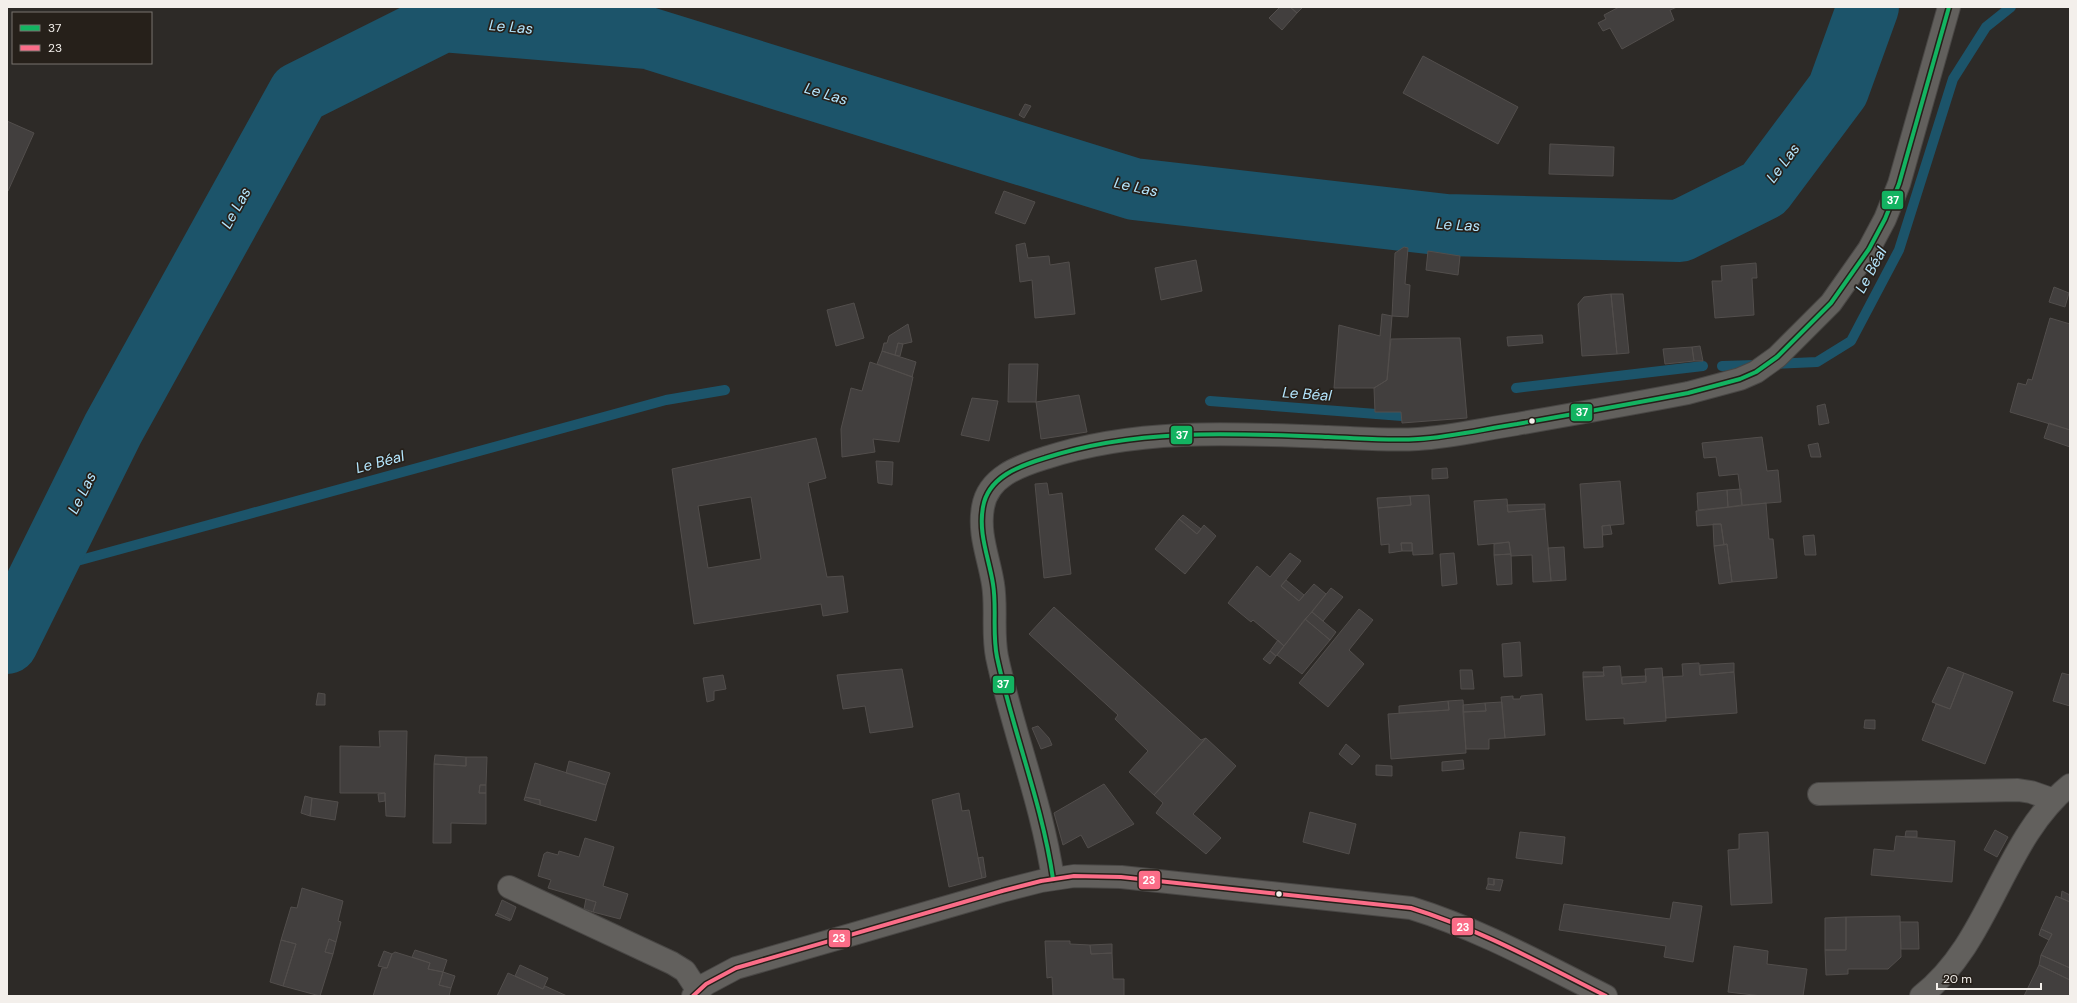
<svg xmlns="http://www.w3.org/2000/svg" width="2077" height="1003" viewBox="0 0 2077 1003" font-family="'DM Sans',sans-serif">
<rect width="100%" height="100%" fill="#2d2a27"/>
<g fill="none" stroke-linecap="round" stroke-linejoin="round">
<path stroke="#1c546a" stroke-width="10" d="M1774,364L1817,362L1851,341L1899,250L1953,79L1986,27L2011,7
M1722,366L1756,365
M1516,388L1703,366
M1210,401L1402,416
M44,570L666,400L725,390"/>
<path stroke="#1c546a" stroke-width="62" d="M7,643L113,429L299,93L443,21L648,38L1134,189L1446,225L1680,231L1764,189L1838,90L1868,7"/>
</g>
<path fill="#423f3e" stroke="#524e4c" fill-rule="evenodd" d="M1280,7H1290L1297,13L1282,30L1269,18Z
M1290,7H1303L1297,13Z
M1619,7H1677L1670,10L1674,20L1622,49L1610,28L1603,31L1598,23L1606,19L1604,15Z
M1423,56L1518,107L1498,144L1403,93Z
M1025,104L1031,106L1024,118L1019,115Z
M7,121L34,133L8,191H7Z
M1550,144L1614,147L1613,176L1549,174Z
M1004,191L1035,202L1025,224L995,213Z
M1025,243L1028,258L1049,256L1050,265L1069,262L1075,314L1035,318L1032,280L1020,282L1016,245Z
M1404,247L1408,248L1405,284L1410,285L1408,317L1392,316L1395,253Z
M1428,251L1460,256L1458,275L1426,270Z
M1196,260L1202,291L1161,300L1155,268Z
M1756,263L1757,278H1752L1754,315L1715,318L1712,281H1722L1721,266Z
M2054,287L2069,293L2065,307L2049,302Z
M1611,294H1623L1629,353L1617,354Z
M1611,294L1617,354L1582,356L1578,304L1584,297Z
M854,303L864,338L836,346L827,310Z
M1382,314L1392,316L1387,380L1374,388H1334L1339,325L1380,336Z
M2050,318L2070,324V430L2010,412L2018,383L2026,385L2028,379L2032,380Z
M908,324L912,342L903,344L898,343L895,355L882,351L884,343H887L889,336Z
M1542,335L1543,343L1508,346L1507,337Z
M1452,338H1460L1467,418L1402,423L1401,412H1375L1374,388L1387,380L1391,339Z
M898,343L903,344L900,356L895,355Z
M1700,346L1703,361H1694L1692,347Z
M1692,347L1694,361L1665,364L1663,349Z
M882,351L916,362L912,377L877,364Z
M870,362L913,377L899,442L873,439L875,452L842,457L841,429L851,388L862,391Z
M1009,364H1038L1036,402H1008Z
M1079,395L1087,432L1041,439L1036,402Z
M972,398L998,401L989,441L961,435Z
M1825,404L1829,423L1819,425L1817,406Z
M2049,423L2070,430V447L2044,438Z
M1762,437L1767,471L1778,470L1781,502L1742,505L1738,474L1719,476L1716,457L1704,458L1702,443Z
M816,438L826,478L808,483L827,577L843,576L848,612L823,616L821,604L694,624L672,469ZM751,497L761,559L708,568L698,506Z
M1818,443L1821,457H1811L1808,445Z
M876,461L893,462L892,485L878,483Z
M1447,468L1448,478L1432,479V469Z
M1620,481L1624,524L1602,526L1603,547L1584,548L1580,484Z
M1047,483L1049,495L1062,493L1071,574L1044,578L1035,484Z
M1741,489L1742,505L1728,507L1727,490Z
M1727,490L1728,507L1698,510L1697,493Z
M1429,495L1433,554L1413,555L1412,543H1401L1402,551L1389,553V544L1381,545L1378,508L1411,505L1410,496Z
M1410,496L1411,505L1378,508L1377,498Z
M1507,499L1508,512L1545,509L1551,581L1533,582L1532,555L1511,556L1509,542L1478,545L1474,501Z
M1766,503L1769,539H1773L1777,578L1732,582L1727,544L1724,545L1721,524L1697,526L1696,511Z
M1545,504V509L1508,512L1507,505Z
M1183,515L1201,529L1197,534L1179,519Z
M1179,519L1197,534L1204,525L1216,536L1185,574L1155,549Z
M1713,524H1721L1724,545L1714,546Z
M1610,525L1612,534L1603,535L1602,526Z
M1814,535L1816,555H1805L1803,536Z
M1509,542L1511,554L1494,555V544Z
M1401,543H1412V551H1402Z
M1727,544L1732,582L1719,584L1714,546Z
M1564,547L1566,580L1551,581L1548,548Z
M1290,553L1301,561L1281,586L1299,601L1314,584L1326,594L1284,646L1253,620L1251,622L1228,603L1257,566L1270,577Z
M1454,553L1457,584L1442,586L1440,554Z
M1511,554L1512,584L1497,585L1494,555Z
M1286,580L1304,595L1299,601L1281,586Z
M1331,588L1343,597L1323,621L1312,612Z
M1054,607L1201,740L1206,738L1154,795L1129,772L1148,751L1115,719L1118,715L1029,634Z
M1359,609L1373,620L1349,650L1364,664L1328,707L1299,683Z
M1312,612L1336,632L1330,640L1305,619Z
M1305,619L1330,640L1302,674L1277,655Z
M1278,640L1284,646L1276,656L1270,651Z
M1520,642L1522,676L1504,677L1502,644Z
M1270,651L1276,656L1270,664L1263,659Z
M1699,663L1700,675L1734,672L1737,713L1666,718L1663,677L1683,676L1682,664Z
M1734,663V672L1700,675V665Z
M1620,666L1622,684L1646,682L1645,669L1662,668L1666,721L1624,724V718L1586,720L1583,677L1604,676L1603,667Z
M1948,667L1964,673L1950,709L1932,702Z
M902,669L913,727L870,733L865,706L843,709L837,675Z
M1460,670H1472L1474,689H1461Z
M1583,672H1603L1604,676L1583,677Z
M1964,673L2013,692L1985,764L1922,740L1936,704L1950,709Z
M2062,673L2070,675V706L2053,701Z
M723,675L726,689L714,691V700L707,702L703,678Z
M1646,676V682L1622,684V677Z
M318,693L325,694V705H316Z
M1542,694L1545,735L1505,738L1501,697L1513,696V699H1520L1521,696Z
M1463,700L1466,753L1391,759L1388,714L1449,710L1448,701Z
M1448,701L1449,710L1399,713V706Z
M1502,702L1505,738L1489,739V749H1466L1463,712L1486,711L1485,703Z
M1485,703L1486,711L1463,712V705Z
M1865,720H1875V729L1864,728Z
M1038,726L1049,738L1052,745L1041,749L1032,728Z
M379,731H407L405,817L386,816L385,793H340V746L380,747Z
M1206,738L1236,766L1193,814L1221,838L1206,854L1156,813L1163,803L1154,795Z
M1346,744L1360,756L1352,765L1339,754Z
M435,755L466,757V766L434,764Z
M466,757H487L486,785H480L479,793H486V824L451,823V843H433L434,764L466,766Z
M1463,760L1464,769L1442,771V762Z
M569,761L610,773L606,785L566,773Z
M535,763L606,785L596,821L540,805V800L525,797Z
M1376,765L1392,766V776L1376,775Z
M1104,784L1134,824L1088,848L1081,835L1063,845L1054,813Z
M480,785H486V793H479Z
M385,793V801L379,802L378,794Z
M959,793L962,811L969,810L982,878L949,887L932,800Z
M305,796L312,798L310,816L301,813Z
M525,797L540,800V805L524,800Z
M312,798L338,802L335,820L310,816Z
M1310,812L1356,824L1349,854L1303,842Z
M1995,830L2008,837L1997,857L1984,850Z
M1906,831H1917V837H1905Z
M1520,832L1565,837L1562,864L1516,858Z
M1768,832L1772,903L1731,905L1728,850L1739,849V834Z
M1896,836L1955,841L1952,882L1871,875L1874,849L1894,851Z
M585,838L614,847L603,886L628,894L620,919L593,912L596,902L548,888L551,880L538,876L544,854L547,852L558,855L559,851L579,857Z
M983,857L986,877L982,878L978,858Z
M1488,878L1494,879V885L1488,884Z
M1494,879L1503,880L1500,891L1486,889L1488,884L1494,885Z
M302,888L343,901L338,921L341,922L336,942L329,939L325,952L333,954L320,996L283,986L296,944L281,940L291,907L297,908Z
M2062,891L2070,895V902L2061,898Z
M2056,896L2070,902V968L2041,955L2052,934L2041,929Z
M586,899L596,902L593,912L584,909Z
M502,900L516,907L511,920L497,913Z
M1673,902L1702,906L1693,962L1664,957L1666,946L1559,930L1564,904L1670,919Z
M497,913L510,919V921L495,915Z
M1900,916L1901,957L1888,969H1848V974L1826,975L1825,950H1846V917Z
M1846,917V950H1825V918Z
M1900,922H1918L1919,949H1901Z
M2041,929L2052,934L2049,940L2039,935Z
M329,939L336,942L333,954L325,952Z
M281,940L296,944L283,986L270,982Z
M1045,941H1070V944L1090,945L1091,954L1112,953L1113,979H1124V996H1053L1052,977L1047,978Z
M1112,944V953L1091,954L1090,945Z
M1734,946L1768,951L1767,964L1807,969L1803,996H1762L1728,992Z
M415,950L447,960L443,972L428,969L430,963L412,957Z
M384,951L392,954L387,968L378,966Z
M395,952L430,963L428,969L443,972L439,985L451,988L449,996H373L382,968H387L392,954Z
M2041,955L2070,968V980L2039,965Z
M520,965L548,978L543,989L515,976Z
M2039,965L2070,980V996H2024Z
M443,972L455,976L451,988L439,985Z
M508,973L543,989L545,986L567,996H497Z"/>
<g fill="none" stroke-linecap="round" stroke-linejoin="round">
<defs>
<path id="minor" d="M1819,794L2018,790L2031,792L2054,800
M1053,879C1042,803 1013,732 997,657C992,632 997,608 993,584C989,558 978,534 983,507C988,477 1019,466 1045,458C1135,428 1234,433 1328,437C1358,438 1388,441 1418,439C1451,437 1484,429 1517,424C1574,414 1631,404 1688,393L1740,379L1756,372L1777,357L1831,303L1869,249L1885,219L1899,184L1949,7
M509,887L672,963L685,971L698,991
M693,996L706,984L736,968L1002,891L1041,881L1074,876L1121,877L1411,908C1479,929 1542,964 1606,996
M1921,996C1991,942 2002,840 2070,785"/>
</defs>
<use href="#minor" stroke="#494745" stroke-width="24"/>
<use href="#minor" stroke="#62605d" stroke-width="22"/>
<defs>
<path id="bus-1" d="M1053,879C1042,803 1013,732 997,657C992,632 997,608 993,584C989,558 978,534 983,507C988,477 1019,466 1045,458C1135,428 1234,433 1328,437C1358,438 1388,441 1418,439C1451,437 1484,429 1517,424C1574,414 1631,404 1688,393L1740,379L1756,372L1777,357L1831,303L1869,249L1885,219L1899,184L1949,7"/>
<path id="bus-2" d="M693,996L706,984L736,968L1002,891L1041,881L1074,876L1121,877L1411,908C1479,929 1542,964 1606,996"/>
</defs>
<use href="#bus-1" stroke="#26201a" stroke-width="7"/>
<use href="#bus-2" stroke="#26201a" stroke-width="7"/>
<use href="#bus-1" stroke="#13b361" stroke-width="4"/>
<use href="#bus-2" stroke="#fb6d88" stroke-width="4"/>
</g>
<g fill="#f3efeb" stroke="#26201a" stroke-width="1.5">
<circle cx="1532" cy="421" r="3.5"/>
<circle cx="1279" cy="894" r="3.5"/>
</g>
<g text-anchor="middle" stroke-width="3.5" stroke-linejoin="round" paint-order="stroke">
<g font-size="15" font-style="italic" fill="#b5e7ff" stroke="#26201a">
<text transform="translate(511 27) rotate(5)" y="5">Le Las</text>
<text transform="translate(826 94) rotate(17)" y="5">Le Las</text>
<text transform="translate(1783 163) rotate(-53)" y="5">Le Las</text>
<text transform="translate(1136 187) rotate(12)" y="5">Le Las</text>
<text transform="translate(236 208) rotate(-61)" y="5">Le Las</text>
<text transform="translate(1458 225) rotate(3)" y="5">Le Las</text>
<text transform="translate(1871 270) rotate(-62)" y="5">Le Béal</text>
<text transform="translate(1307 394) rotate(4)" y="5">Le Béal</text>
<text transform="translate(380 462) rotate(-15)" y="5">Le Béal</text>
<text transform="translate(82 493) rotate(-63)" y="5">Le Las</text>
</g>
</g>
<g stroke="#26201a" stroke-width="1.5">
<rect x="1881" y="190" width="23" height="20" rx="4" fill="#13b361"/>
<rect x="1570" y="403" width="23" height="19" rx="4" fill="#13b361"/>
<rect x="1170" y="425" width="23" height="20" rx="4" fill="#13b361"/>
<rect x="992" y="675" width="23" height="19" rx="4" fill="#13b361"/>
<rect x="1138" y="870" width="23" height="20" rx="4" fill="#fb6d88"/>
<rect x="1451" y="917" width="23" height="19" rx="4" fill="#fb6d88"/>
<rect x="828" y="929" width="23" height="19" rx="4" fill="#fb6d88"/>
</g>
<g font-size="11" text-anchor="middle" font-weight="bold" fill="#fff">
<text x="1893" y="204">37</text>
<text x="1582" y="416">37</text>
<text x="1182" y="439">37</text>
<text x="1003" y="688">37</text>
<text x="1149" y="884">23</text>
<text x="1463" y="931">23</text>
<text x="839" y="942">23</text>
</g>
<rect width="2077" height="1003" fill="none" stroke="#f3efeb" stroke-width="16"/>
<rect x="12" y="12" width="140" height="52" fill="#26201a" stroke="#78736e"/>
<rect x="20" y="25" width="20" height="6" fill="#13b361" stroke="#78736e"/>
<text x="48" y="32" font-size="12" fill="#f3efeb">37</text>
<rect x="20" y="45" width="20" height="6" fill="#fb6d88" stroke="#78736e"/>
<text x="48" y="52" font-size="12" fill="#f3efeb">23</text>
<path d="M1937 983v6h104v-6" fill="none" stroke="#f3efeb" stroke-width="2"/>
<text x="1943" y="983" font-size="12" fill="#f3efeb" stroke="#26201a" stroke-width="3" paint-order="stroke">20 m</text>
</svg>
